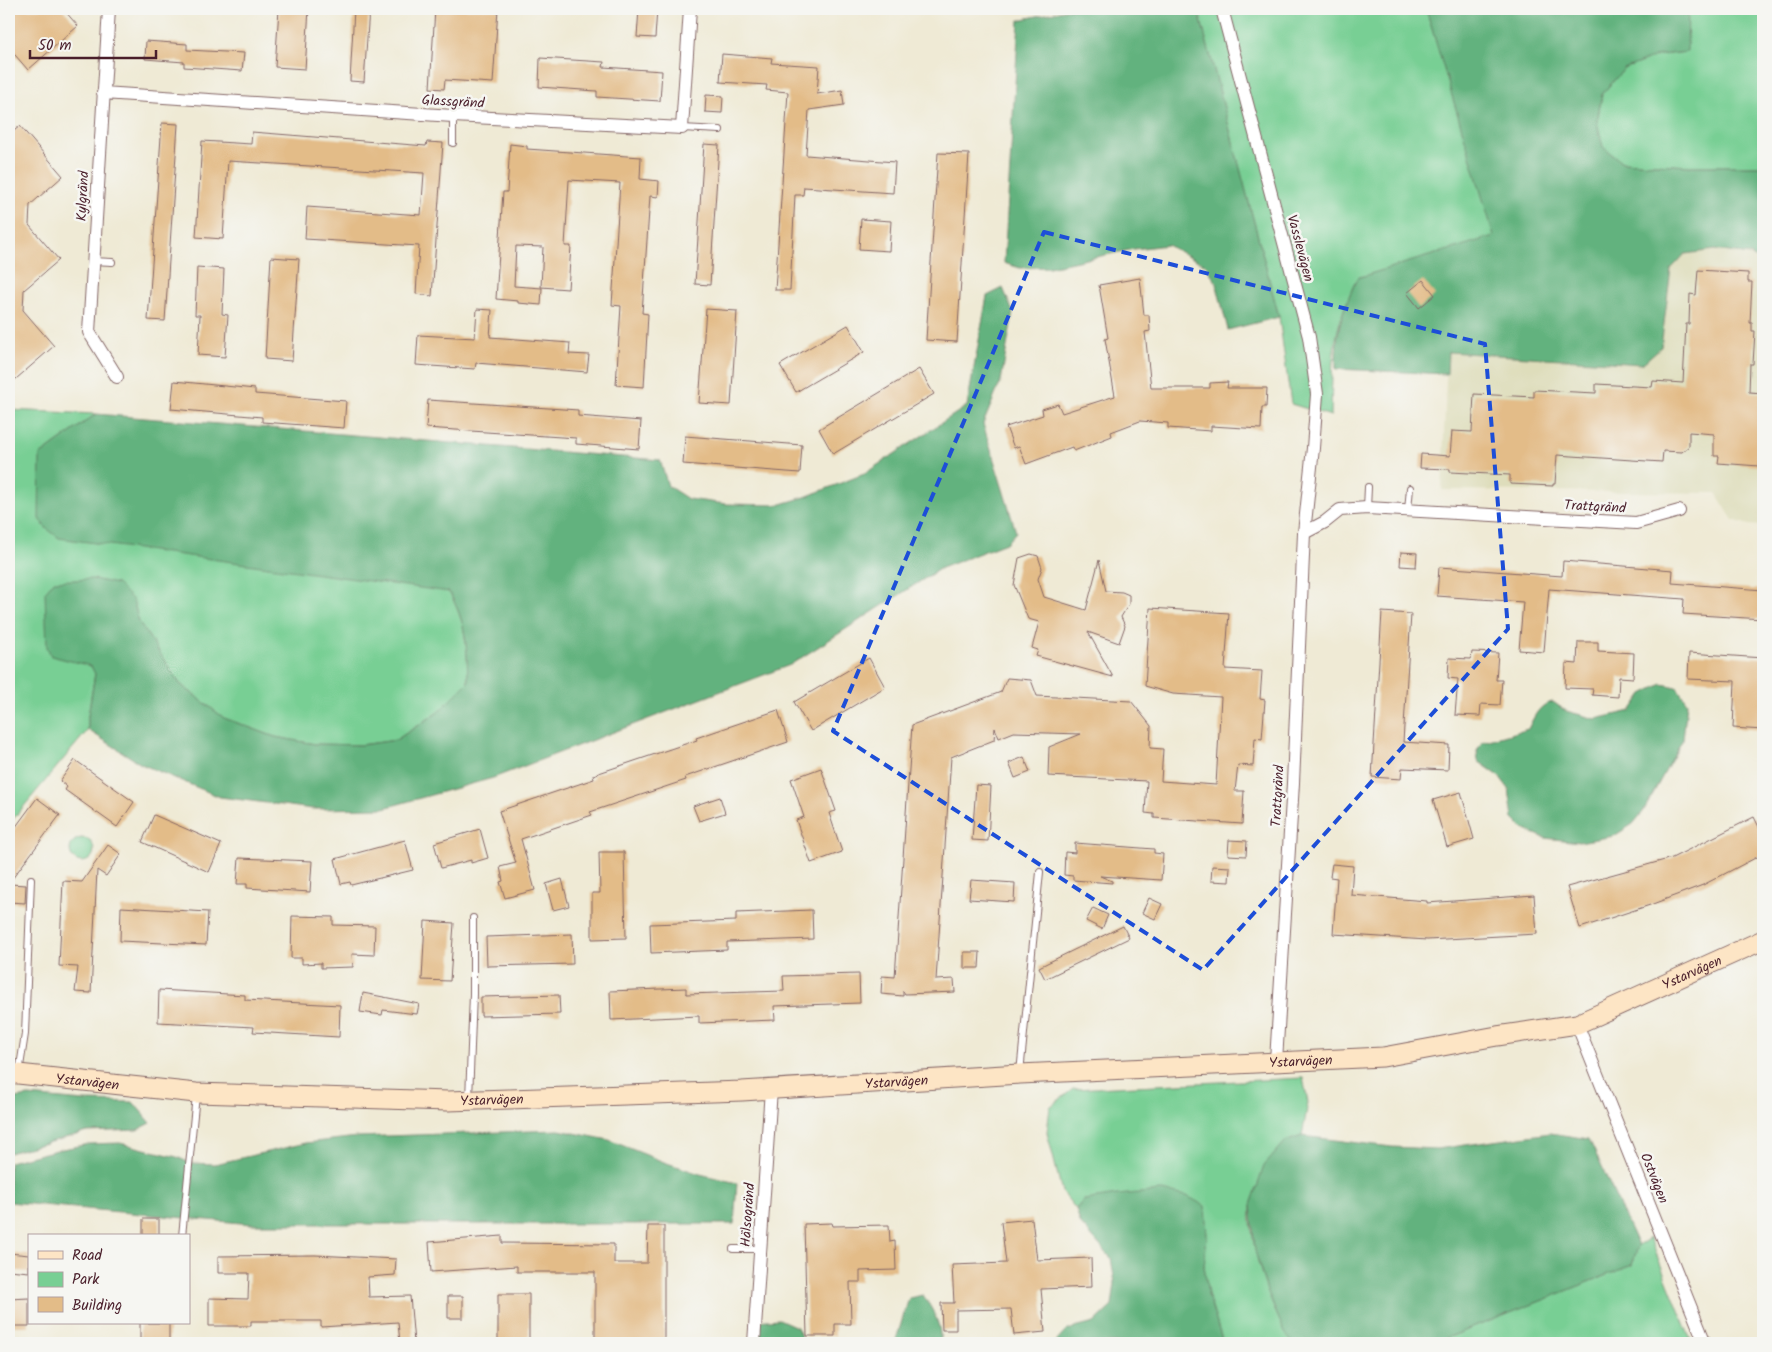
<svg xmlns="http://www.w3.org/2000/svg" width="1772" height="1352" viewBox="0 0 1772 1352" font-family="Kalam,sans-serif">
<rect width="100%" height="100%" fill="#f6f6f2"/>
<filter id="ink" filterUnits="userSpaceOnUse"><feTurbulence type="fractalNoise" baseFrequency=".02" numOctaves="2"/><feDisplacementMap in="SourceGraphic" scale="10" xChannelSelector="R" yChannelSelector="G"/><feConvolveMatrix kernelMatrix="1 2 1 2 8 2 1 2 1" color-interpolation-filters="sRGB"/></filter>
<filter id="wash" filterUnits="userSpaceOnUse"><feTurbulence type="fractalNoise" baseFrequency=".0096" numOctaves="4" result="noise"/><feDisplacementMap in="SourceGraphic" scale="20" xChannelSelector="R" yChannelSelector="G"/><feGaussianBlur stdDeviation="1.12" result="paint"/><feColorMatrix in="noise" values="0 0 0 0 0 0 0 0 0 0 0 0 0 0 0 0 0 1.4 0 .05"/><feComposite in="paint" operator="in"/></filter>
<g filter="url(#wash)">
<rect width="100%" height="100%" fill="#efead5"/>
<path fill="#deddbb" d="M1715,250L1750,255L1763,263V526L1749,525L1733,520L1716,493L1442,490L1447,352L1642,364L1661,347L1671,269L1685,254Z"/>
<path fill="#78cf94" stroke="#617760" d="M1198,9H1426L1495,237L1357,278C1349,296 1341,314 1337,334C1331,360 1332,389 1331,416L1291,404L1279,317Z
M1688,9H1763V166H1689L1622,162L1603,148L1597,122L1602,94L1624,69L1660,55L1686,52Z
M9,410L96,414L40,455L449,592C467,624 467,646 468,682L437,713L396,740L361,745L315,744L275,737L224,718L180,684L139,622L133,600L91,666L95,673L88,716V730L9,824Z
M70 850a12 12 0 1 1 24 0a12 12 0 1 1-24 0Z
M1303,1078L1308,1103L1302,1136L1285,1142C1279,1153 1251,1197 1251,1206C1248,1243 1271,1315 1294,1343H1223L1208,1295L1204,1266L1207,1235L1084,1200L1076,1209L1062,1192L1047,1132L1050,1107L1073,1089Z
M1650,1238L1692,1343H1434L1632,1265L1638,1246Z"/>
<path fill="#62b27e" stroke="#566854" d="M1068,9H1198L1279,317L1228,330L1216,282L1206,265L1167,245L1134,249L1049,267L1020,268L1004,263L1019,20Z
M1426,9H1688L1687,52L1660,55L1624,69L1602,94L1597,122L1603,147L1622,162L1689,166H1763V263L1750,255L1715,250L1685,254L1671,269L1661,347L1642,364L1448,352L1447,374L1336,369C1335,331 1342,312 1357,278L1494,236Z
M1003,288L1013,312L1001,381L983,424L1016,532L1006,543L941,568L790,665L493,778L384,808L313,809L220,797L141,764L88,730V716L95,674L91,666L51,656L47,647L45,592L54,581L93,579L117,584L133,600L139,622L180,684L224,718L275,737L315,744L361,745L396,740L437,713L468,682C467,647 467,623 449,592L59,538L46,528L39,519L40,455L96,414L660,460L668,486L688,499L726,504L778,505L805,497L864,474L967,406L987,296Z
M1662,684L1677,687L1687,703L1683,739L1643,812L1633,824L1614,836L1579,842L1545,838L1523,829L1513,819L1509,789L1499,776L1478,761L1477,751L1482,742L1528,729C1534,717 1539,704 1553,702L1566,711L1596,719L1631,711L1643,694Z
M29,1096L84,1101L133,1102L151,1123L137,1130L87,1132L9,1153V1099Z
M559,1130L609,1140L664,1162L700,1174L737,1183L734,1224H252L9,1202V1162L57,1150L89,1144L120,1143L177,1157L190,1163L215,1164L306,1143L357,1137Z
M1550,1133L1589,1139L1638,1246L1632,1265L1434,1343H1294L1285,1333L1267,1291L1255,1251L1251,1205L1264,1166L1285,1142L1302,1136L1392,1147L1437,1149Z
M1162,1191L1187,1196L1205,1206L1207,1235L1204,1266L1208,1295L1223,1343H1055L1067,1330L1094,1323L1112,1306L1115,1283L1111,1258L1080,1223L1076,1209L1084,1200L1117,1195Z
M923,1295C933,1310 942,1325 940,1343H895L909,1298Z
M779,1319L797,1327L804,1343H754L756,1321Z"/>
<g id="blocks">
<path fill="#e3bc88" d="M9,9H63L78,26L28,70L9,48Z
M279,9H309L305,69L275,67Z
M354,9H369L364,82L350,81Z
M435,9H498L493,83L445,80L444,89L430,88Z
M639,9H657L655,38L637,37Z
M146,41L187,44V50L244,53L242,71L184,67V62L145,59Z
M722,54L772,58L771,63L819,66L817,94L842,90L844,105L809,110L806,155L895,162L893,193L804,187L803,195H795L790,290H775L788,92L766,90L767,85L720,82Z
M540,58L604,62L603,67L662,71L660,101L597,97V91L539,87Z
M706,95L723,96L722,113L705,112Z
M162,123L178,124L165,321L148,320Z
M20,126L63,176L30,205L29,225L59,260L24,290L23,310L54,346L9,385V135Z
M252,132L426,146L427,142L443,143L432,296L416,294L419,246L305,239L307,207L421,215L424,173L228,161L223,239L196,237L202,141L251,144Z
M510,144L527,146V149L641,157L640,179L659,181L658,197L650,196L642,313L648,314L644,387L616,385L621,306L612,305L620,183L569,180L565,246H571L568,289L541,287L543,247L516,246L514,286L542,288L541,305L518,303V301L496,299L503,192H507Z
M704,144L719,145L710,285L695,284Z
M938,153L969,154L957,342L926,340Z
M861,219L891,221L889,251L859,249Z
M271,257L299,259L292,361L265,359Z
M197,267L224,269L222,314L228,315L225,357L198,355L200,315H195Z
M1698,270L1748,273V282H1752L1750,323H1752V331H1755L1753,364H1750L1749,392L1763,393V458H1760L1759,466L1718,463L1719,456H1714V434L1689,432V446L1682,452L1663,451L1662,462L1557,455L1555,484H1553V486L1510,484V475L1450,472V469L1420,468L1421,454L1450,456L1452,431L1472,432L1474,394L1534,397V390L1596,393V384L1652,387L1653,381L1683,383L1686,324H1689L1690,294L1696,295Z
M1140,278L1144,315H1149L1150,331L1145,332L1151,388H1210V383L1228,382L1227,388H1267L1266,407H1262L1261,429L1211,426V431L1168,428V423L1140,421L1111,432L1112,436L1074,451L1072,447L1026,464L1019,446L1014,448L1006,427L1043,415L1042,409L1058,404L1062,413L1115,396L1105,339L1108,338L1099,285Z
M1423,280L1435,295L1419,308L1407,293Z
M477,309L492,310L490,337L570,343L569,354L589,355L587,372L476,363L475,369L416,365L418,335L475,338Z
M706,309L737,311L731,405L699,403Z
M848,325L864,352L796,392L780,365Z
M919,369L934,394L833,454L819,429Z
M174,381L255,389V394L346,401L344,428L262,422V417L171,409Z
M428,400L578,410V416L641,421L639,449L576,444V438L426,428Z
M685,436L802,445L800,473L683,464Z
M1401,552L1417,553L1416,567L1400,566Z
M1031,554L1038,556L1042,568L1038,579L1044,597L1086,610L1099,560L1106,591L1122,592L1129,595V604L1121,617L1125,626L1119,643L1088,632L1113,677L1036,656L1038,650L1032,648L1039,622L1028,619L1014,585L1019,558Z
M1563,561L1673,570L1672,583L1763,590V619L1683,614L1684,599L1549,589L1544,652L1519,650L1523,602L1437,596L1439,567L1562,576Z
M1150,608L1229,613L1225,669L1262,671L1260,699L1265,700L1262,739L1255,738L1253,766L1238,765L1235,791H1244L1242,824L1154,818V814L1145,813L1147,781L1048,776L1049,747L1081,734L1014,732L999,738L995,728L994,740L951,757L936,980L954,979L955,992L905,994L903,991V996L881,994L882,976L895,977L912,725L1001,692L1007,678L1031,680L1037,696L1131,701L1151,726L1150,748L1163,749L1161,781L1216,785L1221,697L1173,694L1145,686Z
M1382,612L1411,614L1403,742L1449,745L1448,770L1402,768L1401,779L1372,777Z
M1578,642H1598V651L1634,653L1633,678L1619,677L1618,697L1592,695L1593,689L1565,688L1566,663L1577,664Z
M1472,652L1498,653L1496,680H1502L1500,705L1481,704L1480,716L1455,715L1458,679L1448,678L1449,658L1471,659Z
M1689,653L1763,658V730L1733,728L1735,681L1688,679Z
M869,658L885,687L811,731L794,702Z
M778,710L788,742L685,777L686,780L590,812L592,815L521,839L535,890L505,898L500,882L503,881L500,867L516,863L499,811L594,779L593,775L697,740L696,738Z
M1024,757L1030,772L1015,778L1009,763Z
M75,760L134,802L117,827L65,790L67,787L60,781Z
M821,768L836,811L829,813L842,852L811,863L796,820L804,817L791,779Z
M976,785L991,786L988,841L972,840Z
M1461,792L1474,839L1447,847L1433,800Z
M720,797L725,813L699,821L693,806Z
M37,798L60,815L9,883V836Z
M154,815L221,844L209,872L142,842Z
M1754,817L1763,835V854L1703,885L1650,905L1580,928L1567,887L1672,858Z
M480,829L488,858L471,863V860L441,868L434,843Z
M405,840L413,870L351,885L350,882L341,884L335,859Z
M1229,840L1247,841L1246,856L1228,855Z
M1075,843L1154,849V853L1163,854L1161,880L1100,876L1112,881V883L1073,880V876L1064,875L1065,852L1075,853Z
M108,845L121,854L106,876L97,870L91,993L75,992L78,967L59,966L63,881L82,882Z
M599,852H624L626,938L592,939V893H600Z
M239,858L312,861L310,892L247,888V884H237Z
M1332,864L1353,866L1351,895L1427,901V903L1534,895L1537,934L1427,940L1333,934L1337,878L1330,877Z
M1212,866L1230,867L1229,882L1211,881Z
M562,879L569,906L553,910L546,884Z
M971,880L1015,883L1014,902L969,899Z
M9,884L26,885L25,903L9,902Z
M1149,898L1162,904L1155,919L1142,913Z
M121,907L208,912L206,945L120,941Z
M1093,908L1108,915L1102,929L1086,921Z
M812,910L813,939L727,942V950L651,953L650,924L736,921V913Z
M292,916L333,917V925L375,926L374,955L352,954L353,967L321,968V963L302,964V958H291Z
M425,921L454,923L450,981L422,980Z
M1123,926L1129,938L1045,979L1039,967Z
M572,934L573,964L487,966L486,937Z
M964,952H980L979,968H964Z
M859,974L860,1003L774,1006L775,1020L699,1023V1016L611,1020L610,991L686,988V994L784,991L783,976Z
M159,990L245,995V1000L340,1005L339,1037L253,1032L254,1027L158,1022Z
M363,993L419,1004L417,1014L383,1010L382,1015L360,1012Z
M559,995L560,1014L481,1016V997Z
M143,1219H159V1236H143Z
M1032,1219L1037,1260L1091,1258L1092,1287L1041,1289L1045,1332L1014,1335L1011,1309L956,1310V1330H942L941,1303H954L952,1265L1006,1263L1001,1222Z
M832,1223L833,1226L889,1225L890,1242L895,1241L896,1270L860,1271V1282H850L851,1324H835V1336H807L804,1224Z
M648,1226H664V1343H595V1272H517V1266L431,1272L429,1242L502,1236V1243L614,1244V1263H647Z
M9,1253L29,1255V1272L9,1270Z
M315,1255L396,1259L395,1275L368,1277L369,1297L410,1296L414,1343H400L398,1322L321,1327V1321H251V1326H209V1298L248,1299L249,1273H218V1256Z
M498,1294H529V1343H498Z
M448,1296H463V1318H448Z
M29,1298V1326H9V1299Z
M140,1323H169V1343H140Z"/>
</g>
</g>
<g filter="url(#ink)">
<use href="#blocks" fill-opacity="0" stroke="#846666" stroke-width="1"/>
<g fill="none" stroke-linecap="round" stroke-linejoin="round">
<defs>
<path id="lane" d="M682,128L720,130
M453,143V116
M93,261L112,262
M1367,508L1368,487
M1408,510L1410,488
M19,1073L25,1034L31,879
M1020,1073L1040,872
M469,1099L473,994V918
M182,1236L196,1095
M733,1249H760"/>
<path id="street" d="M109,9L89,332L117,377
M1222,9L1309,337L1317,394L1313,448L1304,533L1293,783L1276,1061
M103,93L453,116L682,128L690,9
M1304,533L1325,522L1340,510L1367,508L1636,523L1679,511
M1577,1024L1705,1343
M754,1343L771,1089"/>
<g id="secondary">
<path id="s1" d="M9,1073L196,1093L448,1101L742,1091L1020,1074L1383,1057L1497,1036L1577,1024L1763,940"/>
</g>
</defs>
<use href="#lane" stroke="#846666" stroke-width="8"/>
<use href="#street" stroke="#846666" stroke-width="14"/>
<use href="#secondary" stroke="#846666" stroke-width="21"/>
<use href="#lane" stroke="#fff" stroke-width="6"/>
<use href="#street" stroke="#fff" stroke-width="12"/>
<use href="#secondary" stroke="#fde5c5" stroke-width="19"/>
</g>
</g>
<path fill="none" stroke="#1d4ed8" stroke-width="4" stroke-dasharray="10 6" stroke-linejoin="round" d="M1044,232L1485,344L1508,629L1203,970L833,731Z"/>
<g text-anchor="middle" stroke-width="5" stroke-linejoin="round" paint-order="stroke">
<g font-size="14" fill="#4a1f2b" stroke="#f6f6f2">
<text transform="translate(453 101) rotate(3)" y="5">Glassgränd</text>
<text transform="translate(82 196) rotate(-87)" y="5">Kylgränd</text>
<text transform="translate(1301 248) rotate(75)" y="5">Vasslevägen</text>
<text transform="translate(1595 506) rotate(3)" y="5">Trattgränd</text>
<text transform="translate(1277 796) rotate(-87)" y="5">Trattgränd</text>
<text dy="5" stroke="none"><textPath href="#s1" startOffset="1699">Ystarvägen</textPath></text>
<text dy="5" stroke="none"><textPath href="#s1" startOffset="1294">Ystarvägen</textPath></text>
<text dy="5" stroke="none"><textPath href="#s1" startOffset="79">Ystarvägen</textPath></text>
<text dy="5" stroke="none"><textPath href="#s1" startOffset="889">Ystarvägen</textPath></text>
<text dy="5" stroke="none"><textPath href="#s1" startOffset="484">Ystarvägen</textPath></text>
<text transform="translate(1655 1178) rotate(68)" y="5">Ostvägen</text>
<text transform="translate(747 1215) rotate(-86)" y="5">Hälsogränd</text>
</g>
</g>
<rect width="1772" height="1352" fill="none" stroke="#f6f6f2" stroke-width="30"/>
<rect x="28" y="1234" width="162" height="90" fill="#f6f6f2" stroke="#b1a0a2"/>
<rect x="38" y="1251" width="25" height="8" fill="#fde5c5" stroke="#b1a0a2"/>
<text x="72" y="1260" font-size="15" fill="#4a1f2b">Road</text>
<rect x="38" y="1272" width="25" height="15" fill="#78cf94" stroke="#b1a0a2"/>
<text x="72" y="1284" font-size="15" fill="#4a1f2b">Park</text>
<rect x="38" y="1297" width="25" height="15" fill="#e3bc88" stroke="#b1a0a2"/>
<text x="72" y="1310" font-size="15" fill="#4a1f2b">Building</text>
<path d="M30 50v8h126v-8" fill="none" stroke="#4a1f2b" stroke-width="2.5"/>
<text x="38" y="50" font-size="15" fill="#4a1f2b" stroke="#f6f6f2" stroke-width="4" paint-order="stroke">50 m</text>
</svg>
